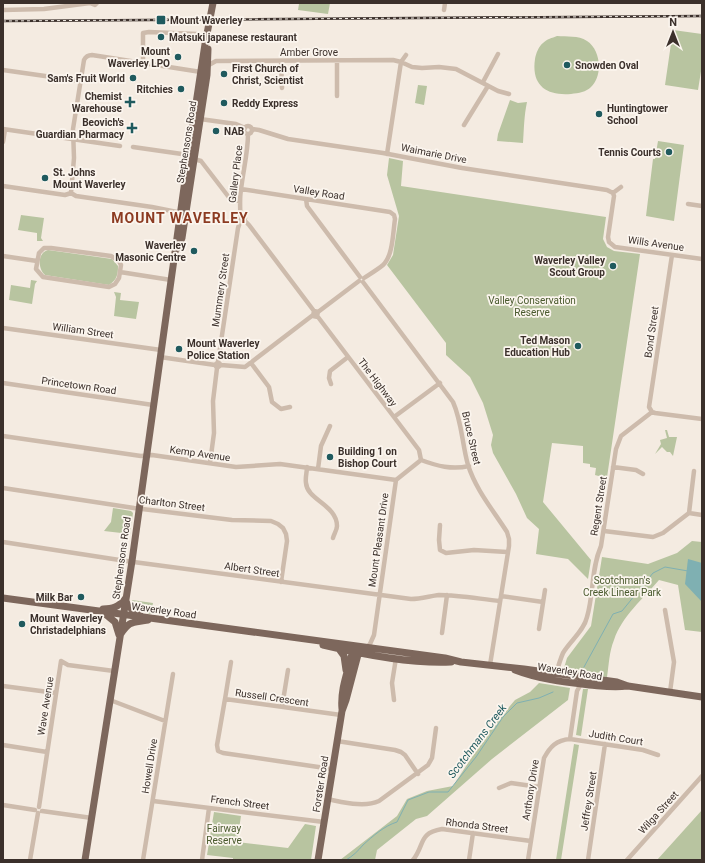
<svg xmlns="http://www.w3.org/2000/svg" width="705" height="863" viewBox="0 0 705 863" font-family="Roboto,sans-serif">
<rect width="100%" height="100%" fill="#f4ebe1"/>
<path fill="#b8c4a0" d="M297,3H330L328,14L298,10L299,4Z
M673,30L702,34V65L698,90L665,85Z
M557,36C567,37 578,35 587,41C601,50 603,76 591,87C586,92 579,93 571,94C547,96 531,86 535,59C536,53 539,46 543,43C547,39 552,38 557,36Z
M418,85L427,86L424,105L415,103Z
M510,100L518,103L527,102C524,116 524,129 523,143L497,141L498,134Z
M658,141L684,145L674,221L646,216L653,159H655Z
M389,158L403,161L401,186L606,217L603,239L607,247L614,251L640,254L606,484L602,483V477L595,475L596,468L590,467V464L583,463V446L552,443L543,502L591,560L588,579L568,559L536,554L539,529L527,518L516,494L493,453L491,445L493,435L483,403L470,377L446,355V343L387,265L393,255L399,216L387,175Z
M21,215L44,218L41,238L43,241H37V233L18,230Z
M48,250L112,259L118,266C118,274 117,280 109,285L45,275C38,269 37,253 48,250Z
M31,280L37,281L35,284L32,304L9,300L11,285L30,288Z
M114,292L121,293L120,300L139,302L136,319L114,316L116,297Z
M665,430H667L669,437H677L673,456L670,452H667L662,447L655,454L661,444L660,440L667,438Z
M113,508L131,511L133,513L130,534L104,531L111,522Z
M692,541L702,542V632L685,630L678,585L659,580C643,599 622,616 614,640C609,652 609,665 607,677L566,671L564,668L567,658L591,626L602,557L648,564L677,553Z
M132,600L153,603L151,614C142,612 133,611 132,600Z
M539,683L570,688L568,700L492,759L427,816L416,819L377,850L375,860H340L397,816L407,799L427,791L453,786L489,731L515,700L530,692Z
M583,689H588L581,736L576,735Z
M574,744L579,745L561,860H556Z
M702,810V860H657Z
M214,812L241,816L237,842L288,848L305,824L316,826L311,860H233V858L207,855Z"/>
<path fill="#7fb0b2" d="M688,559L702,563V602L685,584Z"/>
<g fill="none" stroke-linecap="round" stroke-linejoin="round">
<path stroke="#7fb0b2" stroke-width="1" d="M584,667L613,614L622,611L653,573L665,567L688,571
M346,860C353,856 358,851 363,845C373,836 384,826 397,822L408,800L429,792H448L476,757L503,717L517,703L539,698L553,692"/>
<path stroke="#cdbbac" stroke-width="4.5" d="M3,10L44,9L90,3L95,5L97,3
M444,10L445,3
M406,55L401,62L412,67L422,68L439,67L456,69L498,91L509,94
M281,61L282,88
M337,61V96
M143,62V33L149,32L197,34
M207,66L216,61L393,60L401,62L387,154
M3,70L80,81
M483,82L498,54
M200,119L236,124L245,128
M464,125L488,86
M244 130a4 4 0 1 1 8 0a4 4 0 1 1-8 0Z
M3,129L120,146
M252,129L259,130L288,139L383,153L462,168L607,190L613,193L614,196L608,237L609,242L615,247L702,259
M3,142L5,130
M133,147L189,155
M194,159L201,161L231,200L240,201
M3,186L65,195L71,193L76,196L152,207L182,213
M241,189L390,212L394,215L395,219C393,232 393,256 383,265C377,270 370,274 364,278
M71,193L74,158L73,129L84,60C86,56 88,55 92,55L201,72
M613,193L621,187
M306,199L307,206L360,277
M688,204L702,206
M241,217L245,218L244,222L240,221C241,212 239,200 241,190C243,171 248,153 248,134
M245,221L249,225L314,311
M44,248H51L111,256L119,261L121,265L119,278L115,284L109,287L43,277L36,269L39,253Z
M3,256L37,261
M120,272L171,280
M363,282L453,402C462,422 462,444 468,465C476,490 493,510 507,532L509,539V546L490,665
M318,312L359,281
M317,316L318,312L314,311L313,316L318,317L419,450L421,460
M3,328L161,350
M160,357L215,365
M218,362L238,228L240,222
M251,363L269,387L272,402L281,409L290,407
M221,365L217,368L215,365L218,362L221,365L245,367L313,315
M3,383L153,405
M331,384L329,378L330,371L348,357
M652,412L649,407L672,255
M394,417L440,383
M3,436L141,456L152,455L236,467L280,464L396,480
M421,460C437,466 452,470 469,466
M210,463L214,433L213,401L217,368
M307,467C307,472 305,478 306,483C307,500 337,505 337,526C337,530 334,534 333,538
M613,467L636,470L643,474
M318,469L321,446L330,426
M3,488L134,508L232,520L271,521L278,524L283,528L286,534L287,541L281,582
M689,513L694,471
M440,525L439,540L440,550L446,553L474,550L507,552
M604,531L653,537L663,533L689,513L702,515
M3,542L126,561L411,599C421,599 430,596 439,595C459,595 480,599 500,601
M501,596L543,602
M665,610L674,662L670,692
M539,629L545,590
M442,633L447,595
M367,647L370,644L374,635L396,480L421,460
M556,674C558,667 560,660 563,653C570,641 584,631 587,617C594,593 591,569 601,546L616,449L621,436L652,412L655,413L702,419
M3,686L56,693
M225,699L231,662
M110,700L165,721
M394,700L392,683L396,658
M282,707L288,670
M570,739L643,750L658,755
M337,741L395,750L401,752L405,755L418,774
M3,745L47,752
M332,769L223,753L218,751L217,745L225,699L341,715
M499,788L511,783L539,787
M327,799C343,802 364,808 379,801L428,765L432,758L436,728
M153,801L324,822
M3,805L35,810
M39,807L61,661L68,665L114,671
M42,811L92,818
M30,860L38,813
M143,860L173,674
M202,860L209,808
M413,860C425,845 418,833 442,829L531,841
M469,860L473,833
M528,860L544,758C550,747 556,740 570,739L577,691L581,684
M588,860L605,744
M627,860L702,776"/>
<path stroke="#7d675c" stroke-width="7" d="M178,248L182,238L207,75L208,49
M3,598L445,658L461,662L524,669L617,682L628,686L702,697
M125,599L128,606L141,616
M103,609C113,609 118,607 125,599
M104,613L115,622L119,635
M120,635C130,620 132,623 148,620
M323,645C361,654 411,664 451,662
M339,649L344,656L346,670
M515,670C538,679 564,682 589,685C602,686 614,688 627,686
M342,709C340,688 349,669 353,649
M85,860L132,561L192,130L205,44L213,3
M318,860L342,711L346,700L360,647"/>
<defs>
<path id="rail" d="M3,21L702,16"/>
</defs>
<use href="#rail" stroke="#3b302b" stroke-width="2.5"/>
<use href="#rail" stroke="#fbf5ee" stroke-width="1" stroke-dasharray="3" stroke-linecap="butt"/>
</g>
<g fill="#1f5a5e" stroke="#fbf5ee" stroke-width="1.5">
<rect x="156" y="15" width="10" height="10" rx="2"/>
<circle cx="161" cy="37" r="4"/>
<circle cx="178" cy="57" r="4"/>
<circle cx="567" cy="65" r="4"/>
<circle cx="224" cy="74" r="4"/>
<circle cx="133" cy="78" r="4"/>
<circle cx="181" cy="89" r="4"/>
<path d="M128 96h4v4h4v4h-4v4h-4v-4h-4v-4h4z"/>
<circle cx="224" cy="103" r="4"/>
<circle cx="599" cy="114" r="4"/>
<path d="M130 122h4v4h4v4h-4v4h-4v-4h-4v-4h4z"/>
<circle cx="216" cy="131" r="4"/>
<circle cx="669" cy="152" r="4"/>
<circle cx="45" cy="178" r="4"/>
<circle cx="194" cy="251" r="4"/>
<circle cx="613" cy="266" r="4"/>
<circle cx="578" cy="346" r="4"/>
<circle cx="179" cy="349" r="4"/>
<circle cx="330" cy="457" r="4"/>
<circle cx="81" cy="597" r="4"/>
<circle cx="22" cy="624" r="4"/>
</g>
<g text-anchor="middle" stroke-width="3.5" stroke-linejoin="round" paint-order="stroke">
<g font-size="10" font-weight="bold" fill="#3b302b" stroke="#fbf5ee" text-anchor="start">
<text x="170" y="24">Mount Waverley</text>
<text x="169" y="41">Matsuki japanese restaurant</text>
<text x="170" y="55" text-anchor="end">Mount<tspan x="170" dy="12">Waverley LPO</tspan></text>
<text x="575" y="69">Snowden Oval</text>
<text x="232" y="72">First Church of<tspan x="232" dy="12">Christ, Scientist</tspan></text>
<text x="125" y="82" text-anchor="end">Sam's Fruit World</text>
<text x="173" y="93" text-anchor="end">Ritchies</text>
<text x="122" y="100" text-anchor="end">Chemist<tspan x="122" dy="12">Warehouse</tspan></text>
<text x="232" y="107">Reddy Express</text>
<text x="607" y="112">Huntingtower<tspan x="607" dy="12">School</tspan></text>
<text x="124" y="126" text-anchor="end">Beovich's<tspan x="124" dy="12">Guardian Pharmacy</tspan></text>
<text x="224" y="135">NAB</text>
<text x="661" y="156" text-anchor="end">Tennis Courts</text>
<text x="53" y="176">St. Johns<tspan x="53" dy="12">Mount Waverley</tspan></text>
<text x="186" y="249" text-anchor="end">Waverley<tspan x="186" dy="12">Masonic Centre</tspan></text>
<text x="605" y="264" text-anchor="end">Waverley Valley<tspan x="605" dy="12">Scout Group</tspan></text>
<text x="570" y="344" text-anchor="end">Ted Mason<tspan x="570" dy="12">Education Hub</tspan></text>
<text x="187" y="347">Mount Waverley<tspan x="187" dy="12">Police Station</tspan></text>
<text x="338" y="455">Building 1 on<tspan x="338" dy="12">Bishop Court</tspan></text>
<text x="73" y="601" text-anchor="end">Milk Bar</text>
<text x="30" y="622">Mount Waverley<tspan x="30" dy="12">Christadelphians</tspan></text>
</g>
<g font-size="10" fill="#3b302b" stroke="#fbf5ee">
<text x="309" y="56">Amber Grove</text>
<text transform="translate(186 142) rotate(-81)" y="4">Stephensons Road</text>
<text transform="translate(434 153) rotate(11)" y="4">Waimarie Drive</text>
<text transform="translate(235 174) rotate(-83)" y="4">Gallery Place</text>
<text transform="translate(319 192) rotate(9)" y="4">Valley Road</text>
<text transform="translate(656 243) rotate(8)" y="4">Wills Avenue</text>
<text transform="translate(220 290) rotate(-82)" y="4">Mummery Street</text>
<text transform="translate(83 330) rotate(8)" y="4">William Street</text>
<text transform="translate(651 332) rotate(-82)" y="4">Bond Street</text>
<text transform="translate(378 382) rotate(53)" y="4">The Highway</text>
<text transform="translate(79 385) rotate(8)" y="4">Princetown Road</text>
<text transform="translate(472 438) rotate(77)" y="4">Bruce Street</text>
<text transform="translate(200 453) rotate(8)" y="4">Kemp Avenue</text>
<text transform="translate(172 503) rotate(7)" y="4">Charlton Street</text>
<text transform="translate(598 506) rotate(-81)" y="4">Regent Street</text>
<text transform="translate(378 540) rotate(-82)" y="4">Mount Pleasant Drive</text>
<text transform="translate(121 558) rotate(-82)" y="4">Stephensons Road</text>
<text transform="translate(252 569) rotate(8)" y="4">Albert Street</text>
<text transform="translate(164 610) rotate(8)" y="4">Waverley Road</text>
<text transform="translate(570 671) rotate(9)" y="4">Waverley Road</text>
<text transform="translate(272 697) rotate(8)" y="4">Russell Crescent</text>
<text transform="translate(45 706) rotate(-81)" y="4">Wave Avenue</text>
<text transform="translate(616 737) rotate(9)" y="4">Judith Court</text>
<text transform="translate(149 766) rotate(-81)" y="4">Howell Drive</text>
<text transform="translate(320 784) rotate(-81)" y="4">Forster Road</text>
<text transform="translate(530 790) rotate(-81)" y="4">Anthony Drive</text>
<text transform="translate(588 801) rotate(-81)" y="4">Jeffrey Street</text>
<text transform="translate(240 802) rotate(7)" y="4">French Street</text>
<text transform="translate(658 812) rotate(-48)" y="4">Wilga Street</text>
<text transform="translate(477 825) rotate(7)" y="4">Rhonda Street</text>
</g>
<g font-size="10" fill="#4a5a2e" stroke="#fbf5ee">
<text x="532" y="304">Valley Conservation<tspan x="532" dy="12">Reserve</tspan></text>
<text x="622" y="584">Scotchman's<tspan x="622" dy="12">Creek Linear Park</tspan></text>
<text x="224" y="832">Fairway<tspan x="224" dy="12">Reserve</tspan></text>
</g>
<g font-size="11" font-style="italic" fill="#1f5a5e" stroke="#fbf5ee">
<text transform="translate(477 741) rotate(-53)" y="4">Scotchmans Creek</text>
</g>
<g font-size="14" font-weight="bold" letter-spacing="1" fill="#8c3b22" stroke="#fbf5ee">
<text x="180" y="223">MOUNT WAVERLEY</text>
</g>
</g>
<rect width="705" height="863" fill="none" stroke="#3b302b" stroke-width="8"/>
<g transform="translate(673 32)" stroke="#fbf5ee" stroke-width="3" paint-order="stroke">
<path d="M0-3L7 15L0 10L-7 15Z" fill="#3b302b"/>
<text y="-6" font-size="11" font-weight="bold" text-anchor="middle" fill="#3b302b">N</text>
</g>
</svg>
